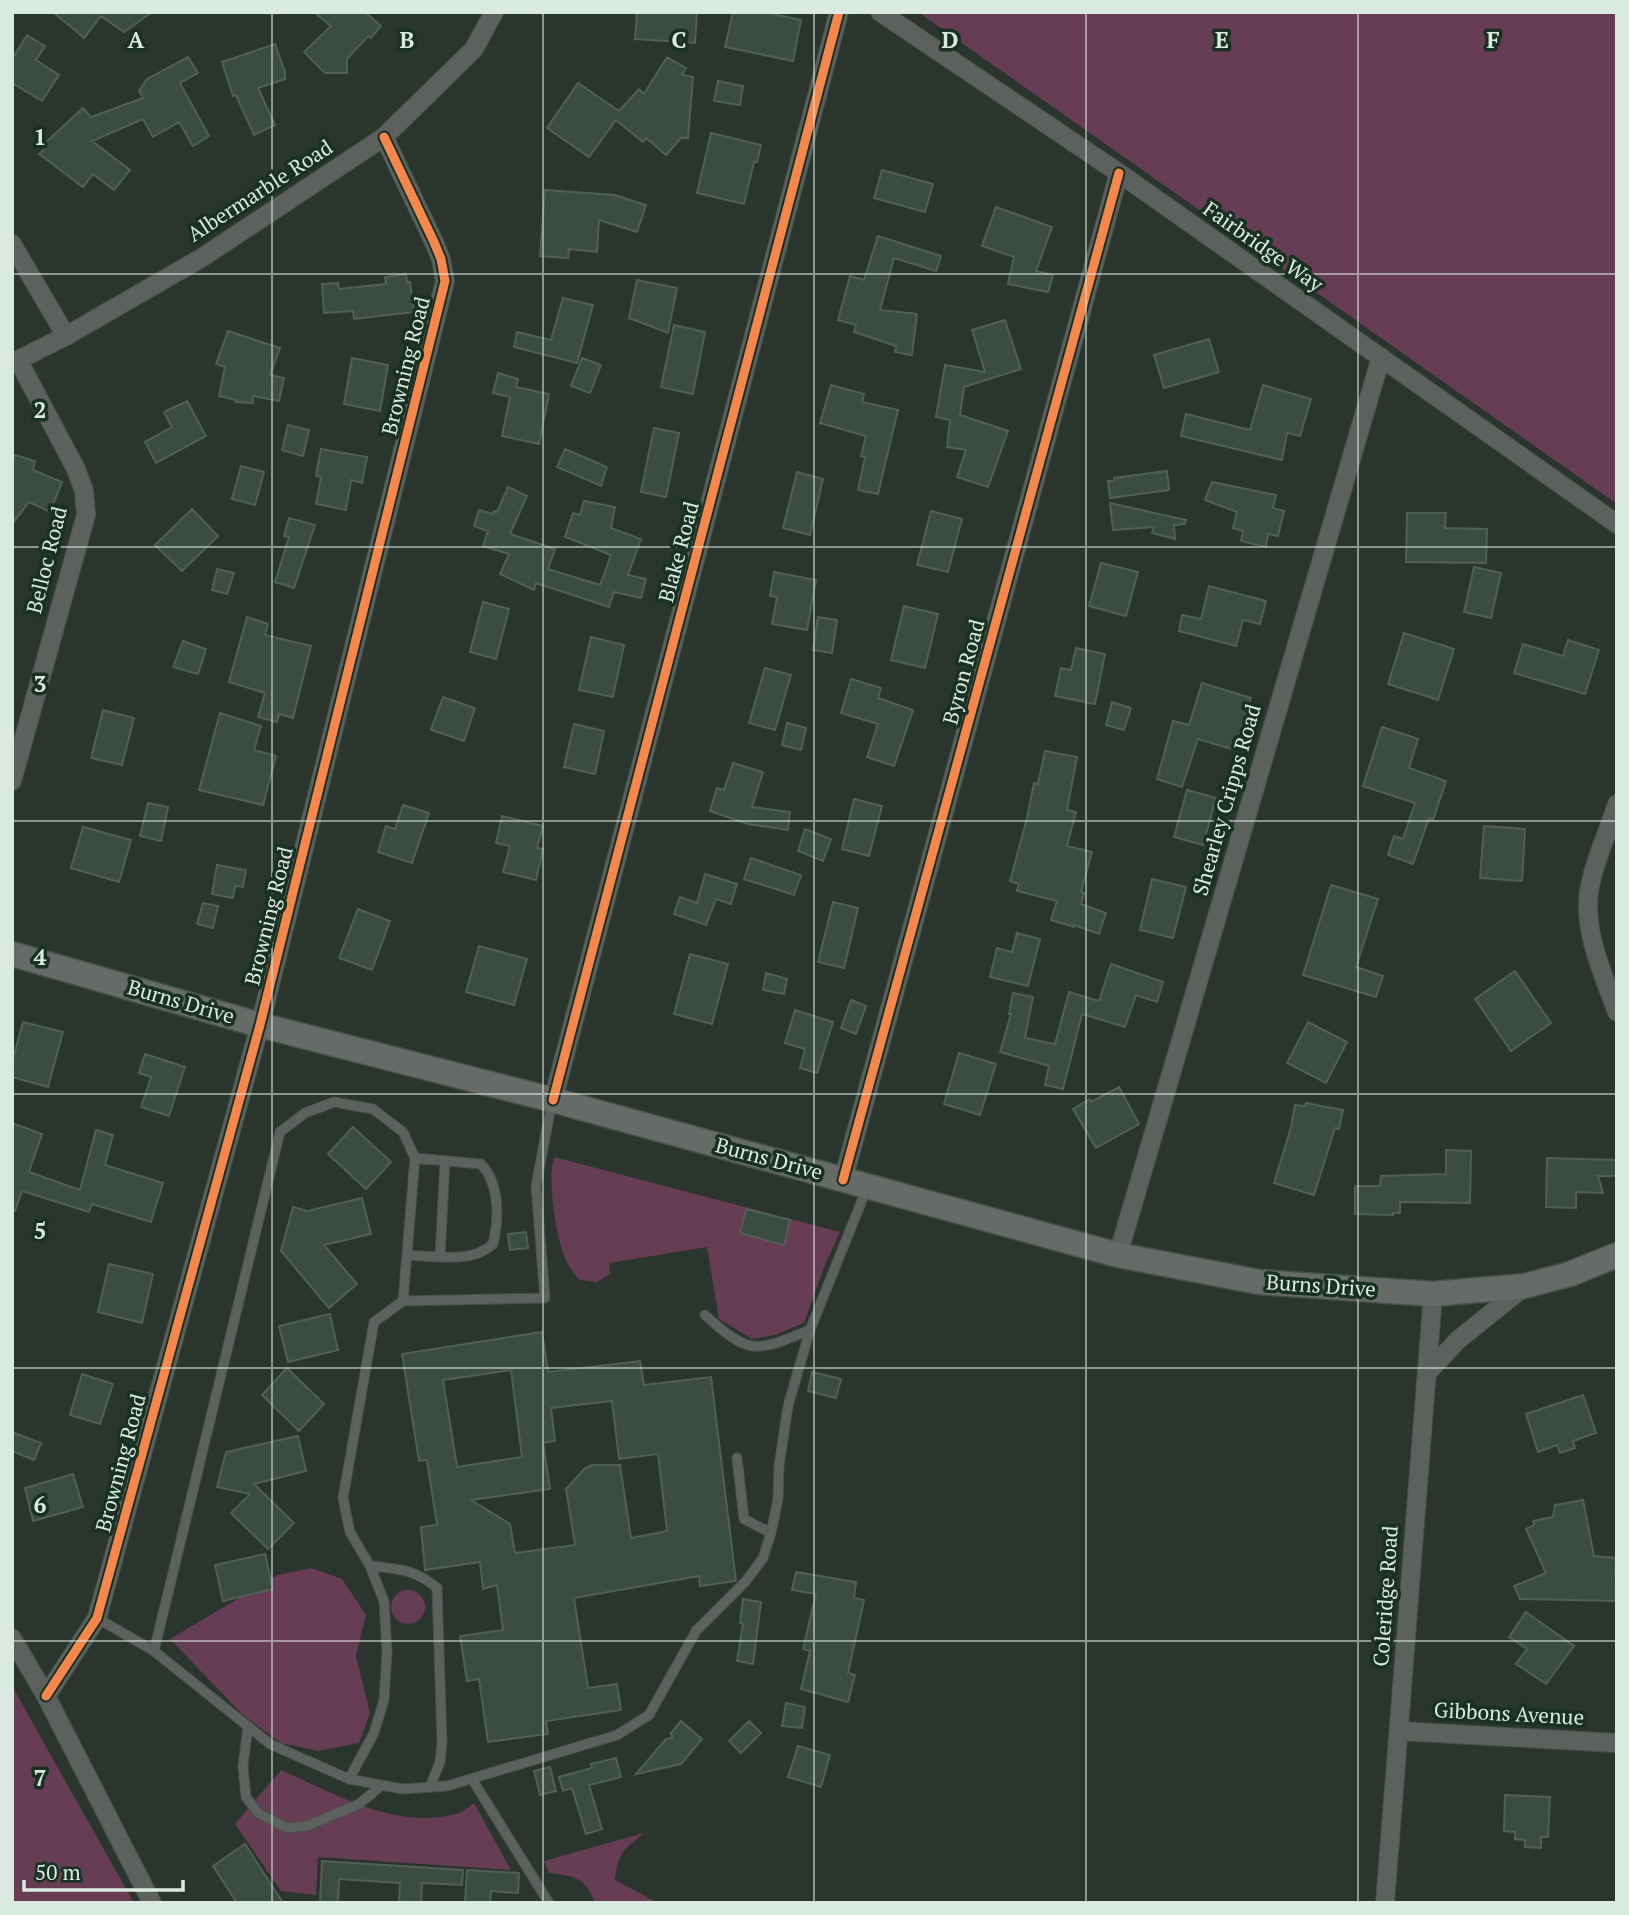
<svg xmlns="http://www.w3.org/2000/svg" width="1629" height="1915" viewBox="0 0 1629 1915" font-family="'PT Serif',serif">
<rect width="100%" height="100%" fill="#29352d"/>
<path fill="#663d55" d="M918,12H1617V504Z
M554,1157L840,1232L826,1262L804,1323L775,1335L752,1339L719,1319L707,1247L609,1263L610,1274L597,1282L579,1280C574,1273 567,1265 564,1256C556,1234 547,1179 554,1157Z
M311,1568L342,1579L366,1615L356,1656L370,1713L359,1743L318,1751L281,1743L242,1714L170,1639L278,1575Z
M391 1607a17 17 0 1 1 34 0a17 17 0 1 1-34 0Z
M12,1686L134,1903H12Z
M281,1770C335,1794 395,1830 456,1814C462,1813 468,1807 474,1803L511,1870L318,1857L316,1895L281,1891L235,1824Z
M644,1833C623,1850 618,1853 615,1880L658,1903H595C585,1877 575,1876 549,1873L544,1861Z"/>
<path fill="#3b4c41" stroke="#545e57" stroke-width="2" fill-rule="evenodd" d="M53,12H152L124,32L101,16L84,38Z
M314,12H365L381,26L371,38L368,36L347,59V73H325L304,52L331,26Z
M637,12H697L695,43L635,39Z
M733,12H765L801,20L793,61L725,47Z
M27,35L45,46L36,60L59,75L42,101L12,83V59Z
M275,44L285,72V79L258,88L275,125L254,135L236,95L233,96L222,62Z
M188,57L198,73L180,83L209,136L193,146L179,122L153,137L143,119L92,141L130,170L114,190L93,174L83,187L39,154L47,147L44,144L83,108L91,117L143,98L139,91L147,79Z
M667,57L686,68L682,75L693,77L688,138H681L666,155L646,138L643,142L616,120L589,157L547,128L578,83L619,111L639,89L644,94Z
M718,81L743,86L740,105L714,101Z
M711,133L761,145L757,162H754L744,204L697,193Z
M882,170L933,184L925,212L874,198Z
M545,190L615,195L646,205L637,232L599,220L597,252L569,249L568,258L540,256Z
M996,207L1052,227L1036,271L1053,275L1048,292L1008,284L1014,257L982,246Z
M878,236L941,256L936,271L894,258L880,310L917,314L912,355L895,352L896,346L854,332L856,325L838,320L850,276L864,280Z
M406,274L407,282H410L414,312L354,319L353,311L324,313L322,284L338,283L339,289L386,284L385,277Z
M637,280L677,288L668,333L629,318Z
M563,298L593,305L577,363L514,347L517,332L551,340Z
M1005,320L1021,369L964,387L960,415L1008,431L988,487L957,477L966,450L947,447L950,420L936,417L945,365L985,372L972,330Z
M674,325L705,332L693,394L661,387Z
M228,331L280,348L270,375L284,378L279,401L253,396V403L236,402V400L219,396L225,367L216,364Z
M1209,339L1219,372L1164,388L1154,355Z
M352,358L388,365L380,411L344,404Z
M582,358L601,365L590,393L571,386Z
M498,373L518,379L516,387L549,394L539,444L502,436L510,397L493,393Z
M831,385L864,394L862,402L898,410L878,494L858,490L865,457L861,456L866,436L820,423Z
M1263,385L1311,399L1300,436L1287,433L1282,460L1181,436L1186,414L1250,430Z
M187,401L206,436L156,463L145,442L172,427L164,412Z
M288,425L309,430L303,456L282,450Z
M654,428L679,433L666,497L641,492Z
M321,449L367,457L362,483L351,480L346,510L316,504L321,477L316,476Z
M565,449L607,467L601,486L557,467Z
M15,455L35,461L33,470L62,482L50,512L29,502L12,524V464Z
M241,466L264,472L255,505L232,499Z
M1167,471L1169,490L1110,498L1108,481H1114V478Z
M797,472L823,479L810,535L783,528Z
M1212,482L1276,495L1273,508L1284,511L1278,536L1268,534L1266,547L1241,541L1243,531L1233,528L1237,512L1205,500Z
M508,487L527,496L510,534L555,549L548,569L600,585L611,555L565,537L573,513L580,515L584,501L615,507L611,528L641,539L628,575L646,579L641,598L614,592L609,607L536,583L534,590L500,574L509,554L483,546L488,531L474,526L479,510L493,514L494,511L497,512Z
M1110,503L1186,520L1185,524L1174,525L1175,539L1152,533L1154,527L1113,530Z
M192,509L218,536L182,571L155,545Z
M931,511L962,519L948,572L917,565Z
M1407,513H1446L1445,528L1487,529L1486,563L1406,562Z
M289,518L315,525L294,588L275,582L289,537L284,536Z
M1101,563L1138,572L1126,616L1089,606Z
M1474,567L1501,573L1491,618L1464,612Z
M217,569L234,573L227,594L212,590Z
M774,572L816,580L807,630L772,624L777,597L770,596Z
M1209,586L1266,601L1260,624L1243,620L1236,646L1179,631L1182,615L1201,619Z
M483,602L509,609L496,659L470,652Z
M904,606L938,614L925,668L891,660Z
M247,617L268,624L265,635L311,646L293,718L279,714L277,722L258,717L265,693L229,682Z
M818,617L837,620L832,653L813,650Z
M1404,633L1454,649L1438,700L1388,684Z
M591,637L624,645L613,697L579,690Z
M1568,640L1599,650L1585,694L1514,673L1523,644L1563,656Z
M183,641L206,649L198,674L173,667Z
M1076,648L1105,654L1095,704L1055,696L1061,668L1071,670Z
M765,668L791,675L775,730L749,723Z
M851,679L881,688L878,698L913,710L894,766L867,757L878,724L841,713Z
M1202,683L1251,698L1235,750L1198,739L1182,787L1157,779L1173,721L1189,725Z
M443,697L475,708L464,741L431,730Z
M1112,702L1131,708L1124,730L1106,725Z
M103,710L134,718L122,765L91,758Z
M220,713L261,726L254,750L276,756L263,805L199,790Z
M787,723L806,728L801,750L782,745Z
M574,724L604,731L595,774L564,767Z
M1382,727L1418,739L1409,768L1446,781L1433,820L1429,818L1413,864L1388,855L1394,836L1403,839L1415,803L1363,786Z
M1045,751L1077,757L1067,810L1076,812L1067,846L1092,852L1081,892L1084,893L1081,904L1106,913L1099,934L1074,925V927L1051,920L1057,901L1017,891L1019,884L1010,881L1027,818L1034,783L1038,784Z
M733,763L763,772L752,807L790,812L788,830L748,824L710,811L717,788L724,790Z
M1187,790L1216,798L1203,845L1174,837Z
M854,799L882,806L869,856L842,849Z
M148,803L168,807L161,841L140,836Z
M403,805L429,813L412,863L378,852L386,826L395,829Z
M502,816L543,826L537,848L543,849L536,880L503,872L510,846L496,843Z
M1484,826L1525,829L1522,881L1480,878Z
M83,827L131,840L119,882L71,868Z
M805,829L831,839L823,861L798,851Z
M751,858L801,875L794,895L744,879Z
M217,865L246,870L243,887L235,886L233,898L212,894Z
M705,874L737,884L731,904L716,899L706,925L674,914L680,897L697,903Z
M1152,879L1186,887L1173,938L1140,930Z
M1331,885L1378,899L1356,967L1383,976L1376,997L1303,975Z
M833,902L858,908L844,968L818,962Z
M203,903L218,906L213,928L197,924Z
M358,909L390,921L372,970L339,958Z
M1017,933L1040,939L1028,986L990,977L997,948L1012,952Z
M479,946L527,959L514,1005L466,992Z
M690,954L728,964L712,1024L674,1014Z
M1111,964L1163,982L1157,1002L1136,995L1125,1027L1082,1014L1063,1089L1045,1085L1049,1066L1000,1052L1011,1014H1009L1013,993L1033,997L1025,1038L1055,1044L1069,992L1099,1001Z
M1515,971L1551,1023L1511,1051L1475,999Z
M766,973L787,979L784,994L763,990Z
M851,1000L866,1006L856,1034L841,1028Z
M795,1010L833,1022L817,1073L800,1068L805,1049L785,1043Z
M23,1022L63,1032L48,1087L12,1077V1063Z
M1308,1022L1347,1042L1326,1083L1287,1063Z
M959,1053L996,1064L980,1115L944,1104Z
M145,1054L185,1067L169,1116L141,1107L151,1077L139,1073Z
M1119,1087L1139,1124L1096,1148L1073,1109L1090,1099L1091,1102Z
M1306,1103L1343,1110L1339,1129L1335,1128L1314,1195L1274,1183L1291,1127L1295,1105L1305,1106Z
M12,1123L42,1134L29,1172L80,1190L96,1130L113,1135L105,1165L163,1183L151,1222L92,1204L89,1212L22,1191L15,1211H12Z
M353,1127L391,1162L366,1189L328,1154Z
M1446,1150L1471,1151L1470,1203L1400,1202V1213H1393V1215L1355,1214V1186H1380L1381,1176L1446,1174Z
M1547,1158L1617,1160V1176H1598L1603,1193L1576,1192V1208L1546,1207Z
M362,1198L371,1234L324,1245L357,1284L329,1308L281,1251L293,1207L307,1211Z
M746,1209L790,1220L784,1245L740,1233Z
M526,1232L528,1248L510,1250L508,1234Z
M109,1264L153,1274L142,1323L98,1312Z
M330,1314L338,1350L288,1362L279,1326Z
M542,1332L548,1372L640,1361L644,1385L711,1377L736,1581L700,1586L699,1576L574,1598L588,1688L617,1684L621,1710L546,1721L548,1734L488,1742L479,1679L467,1681L460,1636L503,1630L497,1585L483,1589L480,1562L425,1570L421,1527L437,1525L427,1460L419,1461L402,1354ZM511,1370L522,1457L457,1467L443,1380ZM612,1401L619,1459L658,1454L667,1531L631,1538L620,1465H592L585,1468L566,1489L575,1545L515,1553L510,1524L471,1500L550,1489L543,1443L555,1441L551,1408Z
M287,1368L324,1404L299,1431L262,1395Z
M812,1372L841,1379L836,1398L808,1391Z
M82,1374L113,1384L100,1424L70,1415Z
M1583,1395L1596,1433L1573,1441L1575,1448L1560,1453L1557,1445L1538,1452L1526,1414Z
M12,1432L41,1443L34,1460L12,1451Z
M298,1436L306,1471L254,1484L294,1523L268,1549L231,1513L250,1494L217,1487L226,1452Z
M73,1474L83,1507L33,1521L25,1488Z
M1583,1500L1594,1556L1616,1558L1615,1576H1617V1601L1520,1599L1514,1586L1546,1573L1526,1529L1534,1525L1533,1521L1553,1517L1555,1505Z
M265,1554L273,1589L223,1601L215,1565Z
M796,1572L856,1582L854,1598L864,1600L848,1673L855,1675L848,1702L801,1689L810,1651L803,1649L816,1594L792,1590Z
M743,1599L761,1602L753,1664L737,1661L743,1624L740,1623Z
M1526,1612L1574,1646L1546,1684L1516,1664L1527,1649L1509,1637Z
M786,1703L805,1707L802,1728L782,1726Z
M681,1721L702,1739L681,1764L636,1774L666,1739L672,1738L671,1733Z
M749,1721L761,1733L741,1753L729,1741Z
M798,1746L830,1755L821,1787L788,1777Z
M616,1758L621,1777L589,1785L602,1829L586,1834L572,1788L563,1791L559,1777L592,1768L591,1764Z
M550,1767L556,1791L540,1795L534,1771Z
M1505,1795L1550,1797L1548,1837H1541V1848L1525,1847V1840L1515,1839V1832L1504,1831Z
M245,1844L283,1903H237L213,1866Z
M322,1861L463,1870L462,1885L422,1883L421,1903H399L400,1883L339,1879L338,1903H320Z
M467,1870L519,1873L518,1893L491,1891L490,1903H465Z"/>
<g fill="none" stroke-linecap="round" stroke-linejoin="round">
<defs>
<path id="service" d="M407,1255C433,1256 472,1264 493,1244C499,1218 500,1184 481,1164L415,1158
M440,1256L445,1161
M705,1315C750,1356 756,1352 810,1330
M737,1458L744,1519L771,1533
M370,1566C398,1569 415,1569 437,1588L442,1743L440,1762L430,1787
M97,1618L154,1651L270,1744L349,1779L403,1789L447,1786L617,1735L649,1715L696,1631L746,1581L763,1558L771,1533L778,1499L779,1466L788,1406L810,1330L867,1188
M154,1651L280,1132L305,1113L334,1102L373,1109L403,1132L415,1158L403,1301
M248,1726L243,1766L246,1797L258,1813L287,1828L307,1826L359,1804L382,1785
M349,1779L374,1733L384,1700L387,1651L384,1601L370,1566L350,1532L343,1498L374,1322L403,1301L545,1298L536,1186L552,1101
M472,1779L549,1903"/>
<path id="minor" d="M880,12L1119,173L1617,524
M12,244L66,336
M12,363L66,336L203,257L384,137L474,49L494,12
M12,781L86,515L84,491L76,469L18,360
M1617,804C1609,830 1597,855 1591,881C1580,926 1602,971 1617,1012
M553,1100L839,12
M843,1180L1119,173
M1118,1255L1381,357
M1427,1373L1458,1340L1525,1286
M12,1638L46,1696L152,1903
M46,1696L97,1618L260,1025L445,281L441,259L434,242L384,137
M1399,1731L1617,1743
M1385,1903L1433,1294"/>
<path id="secondary" d="M12,954L260,1025L553,1100L1118,1255L1259,1282L1433,1294L1525,1286L1570,1274L1617,1255"/>
</defs>
<use href="#service" stroke="#46514a" stroke-width="11"/>
<use href="#minor" stroke="#46514a" stroke-width="20"/>
<use href="#secondary" stroke="#46514a" stroke-width="27"/>
<use href="#service" stroke="#5d615e" stroke-width="9"/>
<use href="#minor" stroke="#5d615e" stroke-width="18"/>
<use href="#secondary" stroke="#666b68" stroke-width="24"/>
<defs>
<path id="cycleway" d="M553,1100L839,12
M843,1180L1119,173
M46,1696L97,1618L260,1025L445,281L441,259L434,242L384,137"/>
</defs>
<use href="#cycleway" stroke="#193122" stroke-width="13"/>
<use href="#cycleway" stroke="#f5874c" stroke-width="9"/>
</g>
<path fill="none" stroke="#dbeae0" stroke-width="2" stroke-opacity="0.55" d="M272,12V1903M543,12V1903M814,12V1903M1086,12V1903M1358,12V1903M12,274H1617M12,547H1617M12,821H1617M12,1094H1617M12,1368H1617M12,1641H1617"/>
<g text-anchor="middle" stroke-width="7" stroke-linejoin="round" paint-order="stroke">
<g font-size="21" fill="#dbeae0" stroke="#193122">
<text transform="translate(260 191) rotate(-33)" y="7">Albermarble Road</text>
<text transform="translate(1263 247) rotate(35)" y="7">Fairbridge Way</text>
<text transform="translate(406 366) rotate(-76)" y="7">Browning Road</text>
<text transform="translate(679 552) rotate(-75)" y="7">Blake Road</text>
<text transform="translate(47 560) rotate(-76)" y="7">Belloc Road</text>
<text transform="translate(964 672) rotate(-75)" y="7">Byron Road</text>
<text transform="translate(1227 800) rotate(-74)" y="7">Shearley Cripps Road</text>
<text transform="translate(269 916) rotate(-76)" y="7">Browning Road</text>
<text transform="translate(181 1002) rotate(16)" y="7">Burns Drive</text>
<text transform="translate(769 1159) rotate(15)" y="7">Burns Drive</text>
<text transform="translate(1321 1286) rotate(4)" y="7">Burns Drive</text>
<text transform="translate(121 1463) rotate(-75)" y="7">Browning Road</text>
<text transform="translate(1386 1596) rotate(-86)" y="7">Coleridge Road</text>
<text transform="translate(1509 1714) rotate(3)" y="7">Gibbons Avenue</text>
</g>
</g>
<g font-size="23" text-anchor="middle" font-weight="bold" fill="#dbeae0" stroke="#193122" stroke-width="7" stroke-linejoin="round" paint-order="stroke">
<text x="136" y="48">A</text>
<text x="407" y="48">B</text>
<text x="679" y="48">C</text>
<text x="950" y="48">D</text>
<text x="1222" y="48">E</text>
<text x="1493" y="48">F</text>
<text x="40" y="145">1</text>
<text x="40" y="418">2</text>
<text x="40" y="692">3</text>
<text x="40" y="965">4</text>
<text x="40" y="1239">5</text>
<text x="40" y="1513">6</text>
<text x="40" y="1786">7</text>
</g>
<rect width="1629" height="1915" fill="none" stroke="#dbeae0" stroke-width="28"/>
<path d="M24 1880v10h159v-10" fill="none" stroke="#dbeae0" stroke-width="3.5"/>
<text x="35" y="1880" font-size="21" fill="#dbeae0" stroke="#193122" stroke-width="5" paint-order="stroke">50 m</text>
</svg>
